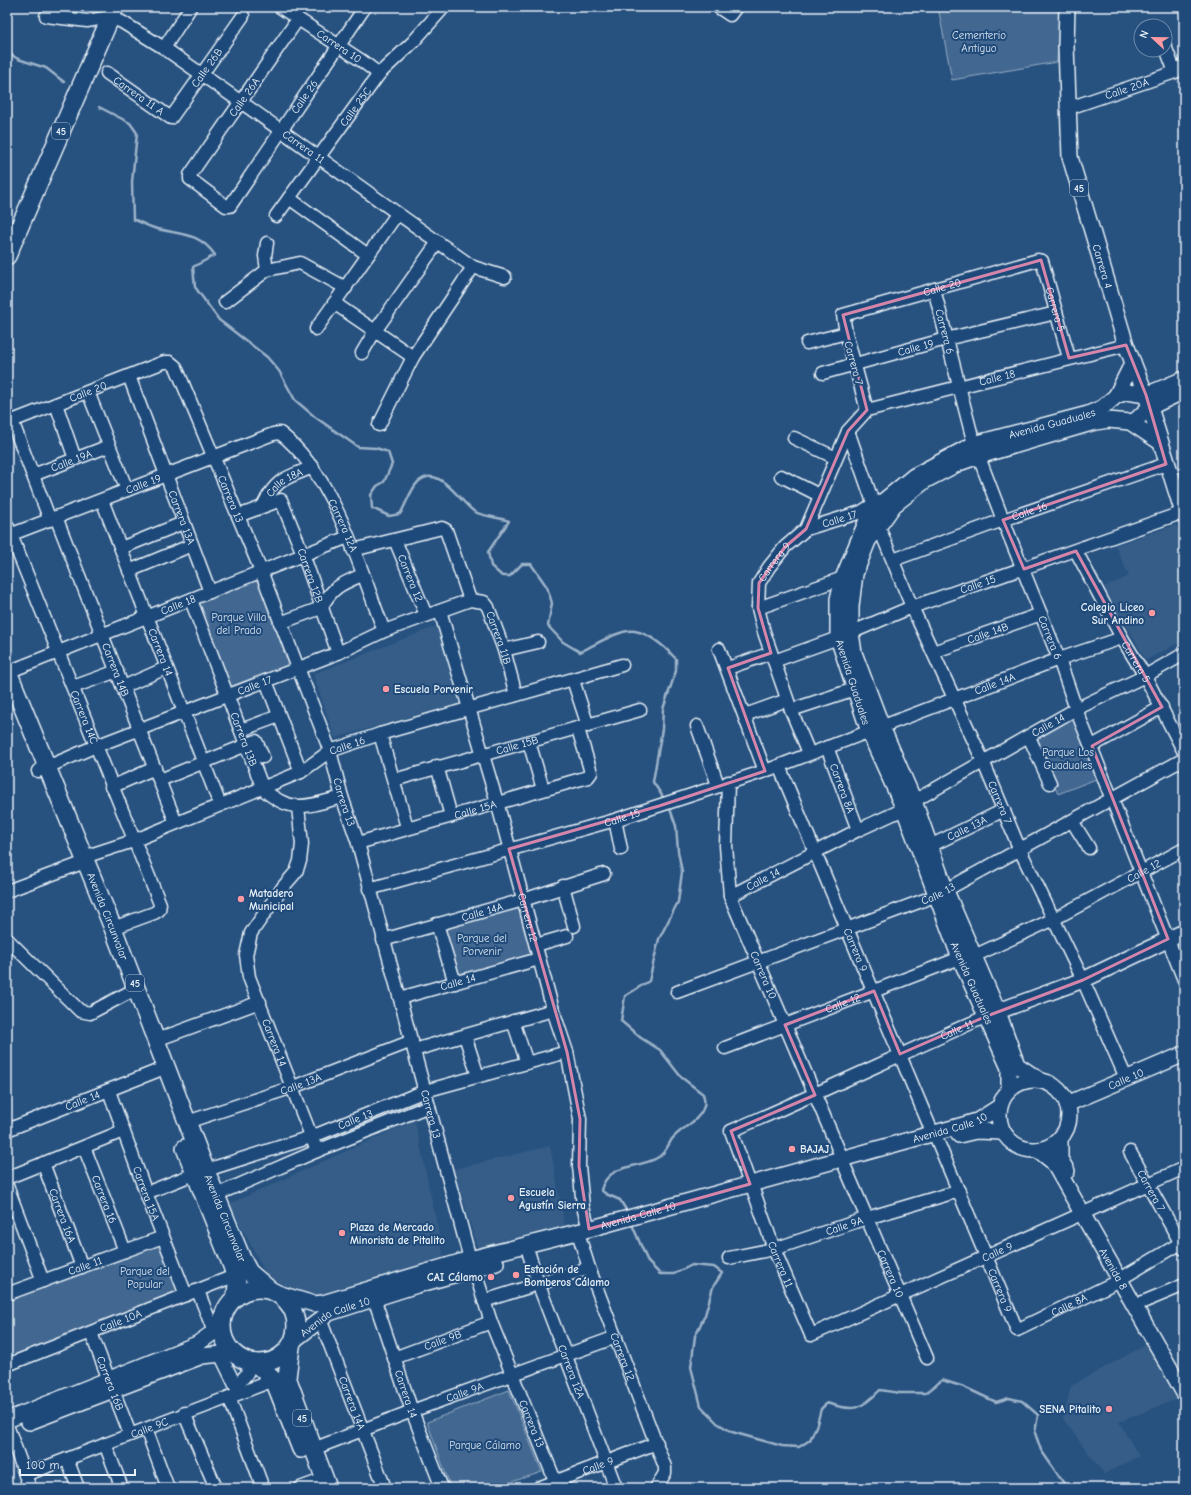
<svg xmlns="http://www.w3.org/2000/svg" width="1191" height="1495" viewBox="0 0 1191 1495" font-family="'Comic Neue',sans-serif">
<rect width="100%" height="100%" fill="#27517f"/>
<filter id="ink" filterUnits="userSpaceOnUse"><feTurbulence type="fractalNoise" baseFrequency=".025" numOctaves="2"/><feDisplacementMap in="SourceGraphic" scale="8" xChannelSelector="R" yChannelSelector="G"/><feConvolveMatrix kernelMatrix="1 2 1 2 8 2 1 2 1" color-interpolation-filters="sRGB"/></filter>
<g filter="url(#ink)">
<path fill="#355d88" d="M1176,525L1184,544V640L1146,660L1104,587L1129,576L1115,545Z
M437,626L459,703L335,738L313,674Z
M415,1120L445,1263L316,1297L272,1285L229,1204Z
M550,1146L565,1227L478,1250L454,1169Z
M1147,1344L1177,1399L1119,1422L1139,1456L1104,1474L1063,1419L1071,1386Z"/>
<path fill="#436891" stroke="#96acc4" d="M938,7H1060L1057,62L952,80Z
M257,579L290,667L230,689L196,603Z
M1075,717L1101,777L1058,794L1035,740Z
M521,906L534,955L458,978L442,930Z
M162,1240L183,1293L7,1359V1300Z
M509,1390L542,1472L493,1488H451L427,1422Z"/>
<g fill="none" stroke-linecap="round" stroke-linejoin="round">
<path stroke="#9db3c9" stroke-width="2.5" d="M7,52L18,59L46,68L64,82
M99,107L130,123L137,133L132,182L133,219C140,222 147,226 154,228C179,235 198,231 215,255L193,267L195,287L219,320L267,357L279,371L295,400L315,417L358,447L376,448L388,452L392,464L384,482L377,486L371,495L372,508L389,516L400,514C406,505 410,490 418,482C439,462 461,504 475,512C485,517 499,517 509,521L488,552L491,566L502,576H510L522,564H531L547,587L552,603L548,626L563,642L580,652C593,646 621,628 635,631C650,634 666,648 676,659V671L663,709L662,729L653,782L665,800
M628,1213L620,1200L606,1194L601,1190C608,1163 638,1169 657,1158C665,1154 668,1145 672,1139C682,1127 700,1121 704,1106C705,1102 704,1097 703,1094L681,1077L660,1050L641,1038L621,1021L625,996L649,981L659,939L678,902L682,872L678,851L676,826L669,806
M631,1222L648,1262L660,1274H674L692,1265L714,1267L722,1273L713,1287L705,1315L695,1336L691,1367L701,1406L717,1423L732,1432L782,1446L799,1447L810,1440L817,1424L821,1409L827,1403C853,1412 861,1410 880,1390L900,1393H926L942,1380L964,1387L996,1402L1009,1398L1022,1401L1038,1415L1035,1433L1041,1450L1067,1488"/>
<defs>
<g id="minor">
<path id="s1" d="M280,7L362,61L379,74"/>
<path d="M718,7L730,15L736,7"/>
<path id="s2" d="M46,16L87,21L110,17L122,22L164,48L241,102L473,267L505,277"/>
<path id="s3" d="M298,19L190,175V179L226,206H230L365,7"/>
<path d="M1165,46L1175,72"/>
<path d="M164,48L190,8"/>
<path id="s4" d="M107,73L171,118L243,16"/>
<path id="s5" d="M1069,108L1175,72L1184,65"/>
<path d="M289,198L368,255"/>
<path id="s6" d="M276,216L379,74L413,42L444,7"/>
<path d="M267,243L265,256L267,270"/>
<path id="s7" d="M934,289L974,444L1003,520L1059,659L1076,709L1184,980"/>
<path d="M225,302L267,270L300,263L346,288"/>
<path d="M334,303L413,357"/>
<path d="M316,329L397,214"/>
<path d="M807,343L846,333"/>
<path d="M362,353L375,331L438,242"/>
<path id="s8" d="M823,373L946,339L1056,313"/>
<path id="s9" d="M129,376L210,592"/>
<path d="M88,392L127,490"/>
<path d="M56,404L75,459"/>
<path id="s10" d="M867,410L846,333L843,315L1038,260L1042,261L1069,358"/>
<path id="s11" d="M867,410L1126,345"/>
<path d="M12,421L50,520"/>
<path id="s12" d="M7,423L164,362H170L176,367L261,571L298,668L330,751L342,797L358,843L470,1259"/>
<path d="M379,425L413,357L473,267"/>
<path d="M848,431L875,508"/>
<path d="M794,438L836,458"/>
<path id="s13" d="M33,475L109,446"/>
<path d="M781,476L819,495"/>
<path id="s14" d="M102,500L220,805"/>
<path id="s15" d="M263,506C276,478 286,478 313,467"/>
<path id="s16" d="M238,516L281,500L303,554L338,653"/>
<path id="s17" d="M56,517L176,823"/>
<path id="s18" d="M7,525L160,904L159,910L154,913L113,928"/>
<path id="s19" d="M878,525L912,607L983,761L1020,850L1083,980L1126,1078"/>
<path id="s20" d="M806,529L861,512L872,505"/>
<path id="s21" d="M7,536L273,434L280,433C334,475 360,568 384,631"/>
<path id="s22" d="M395,540L426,615"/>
<path d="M121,548L183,523"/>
<path d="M353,550L442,528L446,530L470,600"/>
<path id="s23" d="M1076,551L1122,638L1145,676L1184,752"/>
<path id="s24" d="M893,560L1003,520L1166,464"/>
<path d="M129,571L192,545"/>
<path id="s25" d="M191,600L263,789C292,815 308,806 342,797"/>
<path d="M758,608L843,578"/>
<path id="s26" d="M440,611L497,802L553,1010L567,1052L580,1119L579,1166L583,1207L589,1229"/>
<path d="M280,623L321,608C332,587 341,584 362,575"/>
<path d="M719,649L765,771"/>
<path d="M504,650L538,642"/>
<path id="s27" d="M933,652L1041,614"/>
<path id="s28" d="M774,661L838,638L912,607L1184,512"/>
<path d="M728,668L771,653"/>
<path id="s29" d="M8,672L348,537"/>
<path d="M573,680L588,726"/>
<path d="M266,681L301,772"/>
<path d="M73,687L117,671"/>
<path d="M123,687L166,668"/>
<path d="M791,710L855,689"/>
<path d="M745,715L787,700"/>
<path d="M697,726L718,785"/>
<path d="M241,730L279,716"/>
<path d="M380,734L407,827"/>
<path d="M1029,737L1050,783"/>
<path d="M529,742L543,789"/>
<path d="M1092,746L1162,707"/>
<path id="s30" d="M827,747L858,830"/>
<path id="s31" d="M809,753L791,710L764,632L758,608L759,583L769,567L785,547L806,529L848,431L867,410"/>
<path d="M437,766L451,816"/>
<path id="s32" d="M779,766L933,1134"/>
<path id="s33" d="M38,771L96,746L338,653L384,631L470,600L484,602L488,607L504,650L516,695"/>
<path d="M160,780L256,741L263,757"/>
<path id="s34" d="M394,780L640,710"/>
<path id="s35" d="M728,782L726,846L730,896L842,1158"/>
<path d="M111,787L155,768"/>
<path id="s36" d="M914,801L1076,709L1145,676L1184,654"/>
<path id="s37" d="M298,807L302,844L300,861L296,872L283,887L251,933L246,955L249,977L317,1151"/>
<path d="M615,820L621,849"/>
<path d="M1072,821L1089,848"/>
<path id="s38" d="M358,843L588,777L591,773L590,769L578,729"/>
<path id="s39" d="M930,846L1004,810"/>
<path id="s40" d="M84,857L133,841L301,772L330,751L380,734L622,665"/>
<path d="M563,886L574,926"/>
<path id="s41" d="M369,889L615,820L765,771L1059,659L1122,638"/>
<path d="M7,891L77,865"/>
<path id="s42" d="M730,896L858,830L904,809"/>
<path d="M437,924L455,983"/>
<path d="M7,939L80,1011L90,1013L128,993"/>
<path id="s43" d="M383,940L523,900L604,874"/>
<path d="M536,945L567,936"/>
<path id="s44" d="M974,956L1054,919L1184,849"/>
<path id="s45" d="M677,992L935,896L1184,759"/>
<path id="s46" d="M400,998L539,959"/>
<path d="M513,1021L527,1063"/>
<path d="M465,1036L478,1076"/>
<path d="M156,1040L260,1002"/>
<path id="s47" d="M725,1048L960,958"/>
<path d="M414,1050L553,1010"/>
<path id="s48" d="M109,1091L146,1193L186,1295"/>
<path id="s49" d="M187,1122L293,1087L412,1041"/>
<path id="s50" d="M7,1130L157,1071"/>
<path id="s51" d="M937,1140L1017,1330L1120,1280"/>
<path id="s52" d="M84,1147L125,1251"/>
<path id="s53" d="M1130,1152L1184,1249"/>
<path id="s54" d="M43,1163L82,1267"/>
<path id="s55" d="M845,1167L927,1358"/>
<path d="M7,1178L123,1131"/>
<path id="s56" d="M750,1184L731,1131C817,1094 901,1054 987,1016"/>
<path d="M7,1186L43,1281"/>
<path id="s57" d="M754,1192L774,1249L811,1335L1184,1168"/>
<path id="s58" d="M146,1193L194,1174L311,1137L425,1091L567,1052"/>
<path d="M209,1198L317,1151L429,1106"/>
<path id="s59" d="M580,1239L589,1268L665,1467V1473L656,1488"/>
<path id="s60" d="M529,1254L538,1283L616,1488"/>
<path id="s61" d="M729,1258L774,1249L867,1218L959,1191"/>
<path id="s62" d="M474,1269L491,1322L558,1488"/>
<path d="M1127,1275L1181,1243"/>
<path d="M198,1291L214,1332"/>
<path id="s63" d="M7,1294L163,1237"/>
<path id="s64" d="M374,1298L412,1411L442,1488"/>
<path d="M484,1301L589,1268"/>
<path d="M1143,1302L1184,1285"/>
<path id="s65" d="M320,1319L385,1488"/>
<path id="s66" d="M91,1333L130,1434"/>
<path d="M220,1354L239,1393"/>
<path id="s67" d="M394,1358L491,1322"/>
<path id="s68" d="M7,1365L234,1276"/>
<path d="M236,1386L246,1375L252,1363"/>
<path d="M229,1397L263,1488"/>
<path d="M184,1413L216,1488"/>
<path d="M7,1425L30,1488"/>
<path d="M146,1429L168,1488"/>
<path d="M105,1444L122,1488"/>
<path id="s69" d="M313,1449L412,1411L616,1337"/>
<path d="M67,1459L78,1488"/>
<path id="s70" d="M25,1475L274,1380"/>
<path d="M300,1488L325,1479"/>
<path id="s71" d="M538,1488L657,1443"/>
</g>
<g id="major">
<path id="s72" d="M1067,7L1066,46L1070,157L1126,345L1146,395L1184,516"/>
<path d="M1146,395L1184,379"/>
<path d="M1116,396L1133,362"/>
<path d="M1130,422L1160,442"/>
<path d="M988,1015L1083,980L1184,932"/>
<path d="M1038,1079L1017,1065L998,1012L946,891L914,801L882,727L854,653L851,633V606L855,574L868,541L894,505L926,480L959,463L979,456L1091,423L1108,420L1130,422L1136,420L1150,407L1184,391"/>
<circle cx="1034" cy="1115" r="35"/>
<path id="s73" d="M1009,1090V1068L960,958L904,809L869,732L838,638V599L843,578L867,520L875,508L914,476L974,444L1088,414L1102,408L1116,396L1127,392L1146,395"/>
<path id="s74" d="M1067,1104L1184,1054"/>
<path d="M959,1135L976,1131L1003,1132"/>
<path d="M1060,1139V1159L1067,1171"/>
<path id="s75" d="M1038,1150L1053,1162L1184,1393"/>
<path id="s76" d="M274,1292L314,1304L323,1303L470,1259L589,1229L960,1126L977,1121L999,1107"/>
<path id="s77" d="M294,1340L329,1313L417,1285L496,1263"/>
<path d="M7,1420L197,1344L214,1332L222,1319"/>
<path d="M29,1422L202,1356L232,1353"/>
</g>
<g id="highway">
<path d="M7,256L115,7"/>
<path id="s78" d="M7,669L113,928L206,1171L242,1259L249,1272L270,1290"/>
<path d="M185,1148L232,1266L237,1283L236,1296"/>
<circle cx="259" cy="1326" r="37"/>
<path d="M291,1347L287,1377L328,1488"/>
<path d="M256,1364L274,1380L301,1449"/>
</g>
</defs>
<use href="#minor" stroke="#e8f1f8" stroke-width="15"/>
<use href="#major" stroke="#e8f1f8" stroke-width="18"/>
<use href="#highway" stroke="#e8f1f8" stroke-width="20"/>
<use href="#minor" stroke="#1f4a7a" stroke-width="12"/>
<use href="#major" stroke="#1f4a7a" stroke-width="15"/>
<use href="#highway" stroke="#1f4a7a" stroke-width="17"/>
</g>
</g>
<path fill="none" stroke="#d584aa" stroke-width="3" stroke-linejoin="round" d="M1041,260L1069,358L1126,345L1146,395L1166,464L1003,520L1024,569L1076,551L1162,707L1092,746L1168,939L1083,980L987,1016L900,1054L874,991L785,1025L815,1095L731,1131L750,1184L589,1229L579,1166L580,1119L567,1052L509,849L659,806L765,771L728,668L771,653L758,608L759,583L785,547L806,529L848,431L867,410L843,315Z"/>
<g fill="#ff9aa2" stroke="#1f4a7a" stroke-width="1.5">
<circle cx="1152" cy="613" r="4"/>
<circle cx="386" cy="689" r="4"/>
<circle cx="241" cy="899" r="4"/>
<circle cx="792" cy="1149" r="4"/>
<circle cx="511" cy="1198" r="4"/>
<circle cx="342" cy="1233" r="4"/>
<circle cx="516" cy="1275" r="4"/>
<circle cx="491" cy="1277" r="4"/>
<circle cx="1109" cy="1409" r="4"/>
</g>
<g text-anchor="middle" stroke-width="4" stroke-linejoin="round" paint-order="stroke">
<g fill="#1f4a7a" stroke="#acbfd2" stroke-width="1">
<rect x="52" y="123" width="18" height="16" rx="3"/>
<rect x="1070" y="180" width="18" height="16" rx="3"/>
<rect x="126" y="975" width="18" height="16" rx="3"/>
<rect x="293" y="1410" width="18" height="16" rx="3"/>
</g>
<g font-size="10" font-weight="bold" fill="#e8f1f8">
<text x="61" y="135">45</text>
<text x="1079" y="192">45</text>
<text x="135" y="987">45</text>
<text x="302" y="1422">45</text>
</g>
<g font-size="11" fill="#d8e3ee" stroke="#1f4a7a">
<text x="979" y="39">Cementerio<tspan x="979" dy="13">Antiguo</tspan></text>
<text x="239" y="621">Parque Villa<tspan x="239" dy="13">del Prado</tspan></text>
<text x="1068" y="756">Parque Los<tspan x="1068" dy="13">Guaduales</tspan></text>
<text x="482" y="942">Parque del<tspan x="482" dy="13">Porvenir</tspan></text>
<text x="145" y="1275">Parque del<tspan x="145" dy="13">Popular</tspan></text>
<text x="485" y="1449">Parque Cálamo</text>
</g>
<g font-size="11" fill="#e8f1f8" stroke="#1f4a7a">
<text dy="4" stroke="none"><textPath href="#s1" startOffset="71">Carrera 10</textPath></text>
<text dy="4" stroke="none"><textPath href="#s4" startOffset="140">Calle 26B</textPath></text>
<text dy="4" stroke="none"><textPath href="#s5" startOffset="61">Calle 20A</textPath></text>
<text dy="4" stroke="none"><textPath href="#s4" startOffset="39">Carrera 11 A</textPath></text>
<text transform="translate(244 97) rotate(-55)" y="4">Calle 26A</text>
<text dy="4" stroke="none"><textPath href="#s3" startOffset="375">Calle 26</textPath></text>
<text dy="4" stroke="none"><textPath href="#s6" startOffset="135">Calle 25C</textPath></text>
<text dy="4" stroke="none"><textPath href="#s2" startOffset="298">Carrera 11</textPath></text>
<text dy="4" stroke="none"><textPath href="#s72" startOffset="264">Carrera 4</textPath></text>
<text dy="4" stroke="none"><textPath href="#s10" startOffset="201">Calle 20</textPath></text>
<text dy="4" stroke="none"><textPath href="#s10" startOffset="355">Carrera 5</textPath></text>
<text dy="4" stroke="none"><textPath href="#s7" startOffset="44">Carrera 6</textPath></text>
<text dy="4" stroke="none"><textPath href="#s8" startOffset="96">Calle 19</textPath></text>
<text transform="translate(854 363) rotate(75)" y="4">Carrera 7</text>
<text dy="4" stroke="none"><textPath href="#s11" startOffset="134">Calle 18</textPath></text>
<text dy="4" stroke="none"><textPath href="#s12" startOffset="87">Calle 20</textPath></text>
<text dy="4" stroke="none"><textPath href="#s73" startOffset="822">Avenida Guaduales</textPath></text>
<text dy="4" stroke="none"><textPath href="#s13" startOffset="41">Calle 19A</textPath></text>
<text dy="4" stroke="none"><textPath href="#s21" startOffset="146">Calle 19</textPath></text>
<text dy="4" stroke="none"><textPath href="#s15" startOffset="33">Calle 18A</textPath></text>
<text dy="4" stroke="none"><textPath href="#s12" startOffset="325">Carrera 13</textPath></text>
<text dy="4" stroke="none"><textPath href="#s24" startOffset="145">Calle 16</textPath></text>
<text dy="4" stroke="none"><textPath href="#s9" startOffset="151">Carrera 13A</textPath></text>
<text dy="4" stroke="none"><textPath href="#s20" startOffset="35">Calle 17</textPath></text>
<text dy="4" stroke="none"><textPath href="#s21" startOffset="405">Carrera 12A</textPath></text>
<text dy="4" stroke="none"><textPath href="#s31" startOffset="205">Carrera 9</textPath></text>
<text dy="4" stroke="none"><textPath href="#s16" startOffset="127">Carrera 12B</textPath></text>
<text dy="4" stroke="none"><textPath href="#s22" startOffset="41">Carrera 12</textPath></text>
<text dy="4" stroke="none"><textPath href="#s28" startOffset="218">Calle 15</textPath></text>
<text dy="4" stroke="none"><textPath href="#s29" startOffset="183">Calle 18</textPath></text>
<text dy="4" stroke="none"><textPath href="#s27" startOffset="58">Calle 14B</textPath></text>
<text dy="4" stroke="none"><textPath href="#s7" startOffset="368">Carrera 6</textPath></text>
<text dy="4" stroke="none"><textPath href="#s33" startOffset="518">Carrera 11B</textPath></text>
<text dy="4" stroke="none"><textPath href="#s14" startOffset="163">Carrera 14</textPath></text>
<text dy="4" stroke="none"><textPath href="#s23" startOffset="126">Carrera 5</textPath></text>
<text dy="4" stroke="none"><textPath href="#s17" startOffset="164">Carrera 14B</textPath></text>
<text transform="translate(853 682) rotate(72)" y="4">Avenida Guaduales</text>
<text dy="4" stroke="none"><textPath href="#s41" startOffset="659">Calle 14A</textPath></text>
<text dy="4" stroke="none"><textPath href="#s33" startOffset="233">Calle 17</textPath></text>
<text dy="4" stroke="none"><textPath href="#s18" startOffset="207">Carrera 14C</textPath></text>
<text dy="4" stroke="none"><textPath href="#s36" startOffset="154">Calle 14</textPath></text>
<text dy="4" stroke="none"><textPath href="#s25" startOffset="149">Carrera 13B</textPath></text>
<text dy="4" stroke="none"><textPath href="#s34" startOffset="128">Calle 15B</textPath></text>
<text dy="4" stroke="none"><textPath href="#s40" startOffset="287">Calle 16</textPath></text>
<text dy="4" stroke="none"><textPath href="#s30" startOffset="44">Carrera 8A</textPath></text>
<text dy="4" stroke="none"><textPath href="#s12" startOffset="649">Carrera 13</textPath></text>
<text dy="4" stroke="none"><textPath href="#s19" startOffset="303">Carrera 7</textPath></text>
<text dy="4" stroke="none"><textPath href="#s38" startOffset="122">Calle 15A</textPath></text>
<text dy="4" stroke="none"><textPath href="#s41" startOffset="263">Calle 15</textPath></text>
<text dy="4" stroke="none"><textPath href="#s39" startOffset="41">Calle 13A</textPath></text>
<text dy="4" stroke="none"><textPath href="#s44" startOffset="190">Calle 12</textPath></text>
<text dy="4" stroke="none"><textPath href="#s42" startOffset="37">Calle 14</textPath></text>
<text dy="4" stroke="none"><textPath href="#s45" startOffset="279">Calle 13</textPath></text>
<text dy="4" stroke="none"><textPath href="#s43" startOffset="103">Calle 14A</textPath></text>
<text dy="4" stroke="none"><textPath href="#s78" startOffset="267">Avenida Circunvalar</textPath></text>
<text dy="4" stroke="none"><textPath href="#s26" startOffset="319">Carrera 12</textPath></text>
<text dy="4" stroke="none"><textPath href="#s32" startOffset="199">Carrera 9</textPath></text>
<text dy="4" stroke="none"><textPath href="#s35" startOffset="200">Carrera 10</textPath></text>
<text dy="4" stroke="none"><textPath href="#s46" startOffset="60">Calle 14</textPath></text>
<text transform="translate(972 983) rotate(66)" y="4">Avenida Guaduales</text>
<text dy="4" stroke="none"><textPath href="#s47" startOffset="126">Calle 12</textPath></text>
<text dy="4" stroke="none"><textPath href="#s56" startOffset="304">Calle 11</textPath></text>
<text dy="4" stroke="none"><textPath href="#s37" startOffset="257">Carrera 14</textPath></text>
<text dy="4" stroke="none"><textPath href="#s74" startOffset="64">Calle 10</textPath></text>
<text dy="4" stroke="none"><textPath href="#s49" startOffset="120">Calle 13A</textPath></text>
<text dy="4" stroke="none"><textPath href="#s50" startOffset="81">Calle 14</textPath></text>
<text dy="4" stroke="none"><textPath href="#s12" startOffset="973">Carrera 13</textPath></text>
<text dy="4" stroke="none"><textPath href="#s58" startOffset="222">Calle 13</textPath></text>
<text dy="4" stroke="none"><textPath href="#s76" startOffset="702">Avenida Calle 10</textPath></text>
<text dy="4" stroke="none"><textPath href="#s53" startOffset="44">Carrera 7</textPath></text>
<text dy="4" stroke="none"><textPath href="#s48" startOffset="109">Carrera 15A</textPath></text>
<text dy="4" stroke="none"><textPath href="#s52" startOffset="56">Carrera 16</textPath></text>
<text dy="4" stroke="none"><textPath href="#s54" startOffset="56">Carrera 16A</textPath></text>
<text dy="4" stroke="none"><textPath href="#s76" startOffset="378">Avenida Calle 10</textPath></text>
<text dy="4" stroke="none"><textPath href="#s78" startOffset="591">Avenida Circunvalar</textPath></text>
<text dy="4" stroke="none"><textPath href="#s61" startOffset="120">Calle 9A</textPath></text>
<text dy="4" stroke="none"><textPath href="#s57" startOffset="358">Calle 9</textPath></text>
<text dy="4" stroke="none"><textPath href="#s57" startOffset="77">Carrera 11</textPath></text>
<text dy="4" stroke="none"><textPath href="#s63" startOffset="83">Calle 11</textPath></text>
<text dy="4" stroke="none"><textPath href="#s75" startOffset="142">Avenida 8</textPath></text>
<text dy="4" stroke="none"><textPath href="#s55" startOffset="116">Carrera 10</textPath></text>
<text dy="4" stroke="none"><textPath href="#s51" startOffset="163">Carrera 9</textPath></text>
<text dy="4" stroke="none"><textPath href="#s51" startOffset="264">Calle 8A</textPath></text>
<text dy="4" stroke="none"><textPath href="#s77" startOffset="48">Avenida Calle 10</textPath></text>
<text dy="4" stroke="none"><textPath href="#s68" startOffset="122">Calle 10A</textPath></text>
<text dy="4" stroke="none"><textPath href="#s67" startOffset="52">Calle 9B</textPath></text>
<text dy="4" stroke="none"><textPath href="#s59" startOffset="125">Carrera 12</textPath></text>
<text dy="4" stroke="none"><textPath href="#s60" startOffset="125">Carrera 12A</textPath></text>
<text dy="4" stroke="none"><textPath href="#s66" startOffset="54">Carrera 16B</textPath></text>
<text dy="4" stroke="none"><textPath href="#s69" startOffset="162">Calle 9A</textPath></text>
<text dy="4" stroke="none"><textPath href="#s64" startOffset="101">Carrera 14</textPath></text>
<text dy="4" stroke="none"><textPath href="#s65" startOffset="90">Carrera 14A</textPath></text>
<text dy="4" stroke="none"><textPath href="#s62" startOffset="165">Carrera 13</textPath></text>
<text dy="4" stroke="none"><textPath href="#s70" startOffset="133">Calle 9C</textPath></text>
<text dy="4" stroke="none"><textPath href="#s71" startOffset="64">Calle 9</textPath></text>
</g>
<g font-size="11" font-weight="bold" fill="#e8f1f8" stroke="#1f4a7a" text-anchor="start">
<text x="1144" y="611" text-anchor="end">Colegio Liceo<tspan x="1144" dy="13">Sur Andino</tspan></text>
<text x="394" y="693">Escuela Porvenir</text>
<text x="249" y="897">Matadero<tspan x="249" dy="13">Municipal</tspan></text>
<text x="800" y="1153">BAJAJ</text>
<text x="519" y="1196">Escuela<tspan x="519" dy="13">Agustín Sierra</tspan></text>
<text x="350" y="1231">Plaza de Mercado<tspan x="350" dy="13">Minorista de Pitalito</tspan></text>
<text x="524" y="1273">Estación de<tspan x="524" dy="13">Bomberos Cálamo</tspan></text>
<text x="483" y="1281" text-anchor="end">CAI Cálamo</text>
<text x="1101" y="1413" text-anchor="end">SENA Pitalito</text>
</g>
</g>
<rect width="1191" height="1495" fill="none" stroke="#1f4a7a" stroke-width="24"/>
<rect x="12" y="12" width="1167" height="1471" fill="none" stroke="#e8f1f8" stroke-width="1.5" filter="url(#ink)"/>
<g transform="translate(1153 38) rotate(292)"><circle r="19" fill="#1f4a7a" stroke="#6f8dac"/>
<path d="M0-3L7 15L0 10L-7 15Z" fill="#ff9aa2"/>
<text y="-6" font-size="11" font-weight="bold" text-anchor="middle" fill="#e8f1f8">N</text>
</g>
<path d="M20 1469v6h115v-6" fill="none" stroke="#e8f1f8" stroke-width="2"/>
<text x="26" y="1469" font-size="12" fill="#e8f1f8" stroke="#1f4a7a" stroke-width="3" paint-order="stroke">100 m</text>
</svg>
